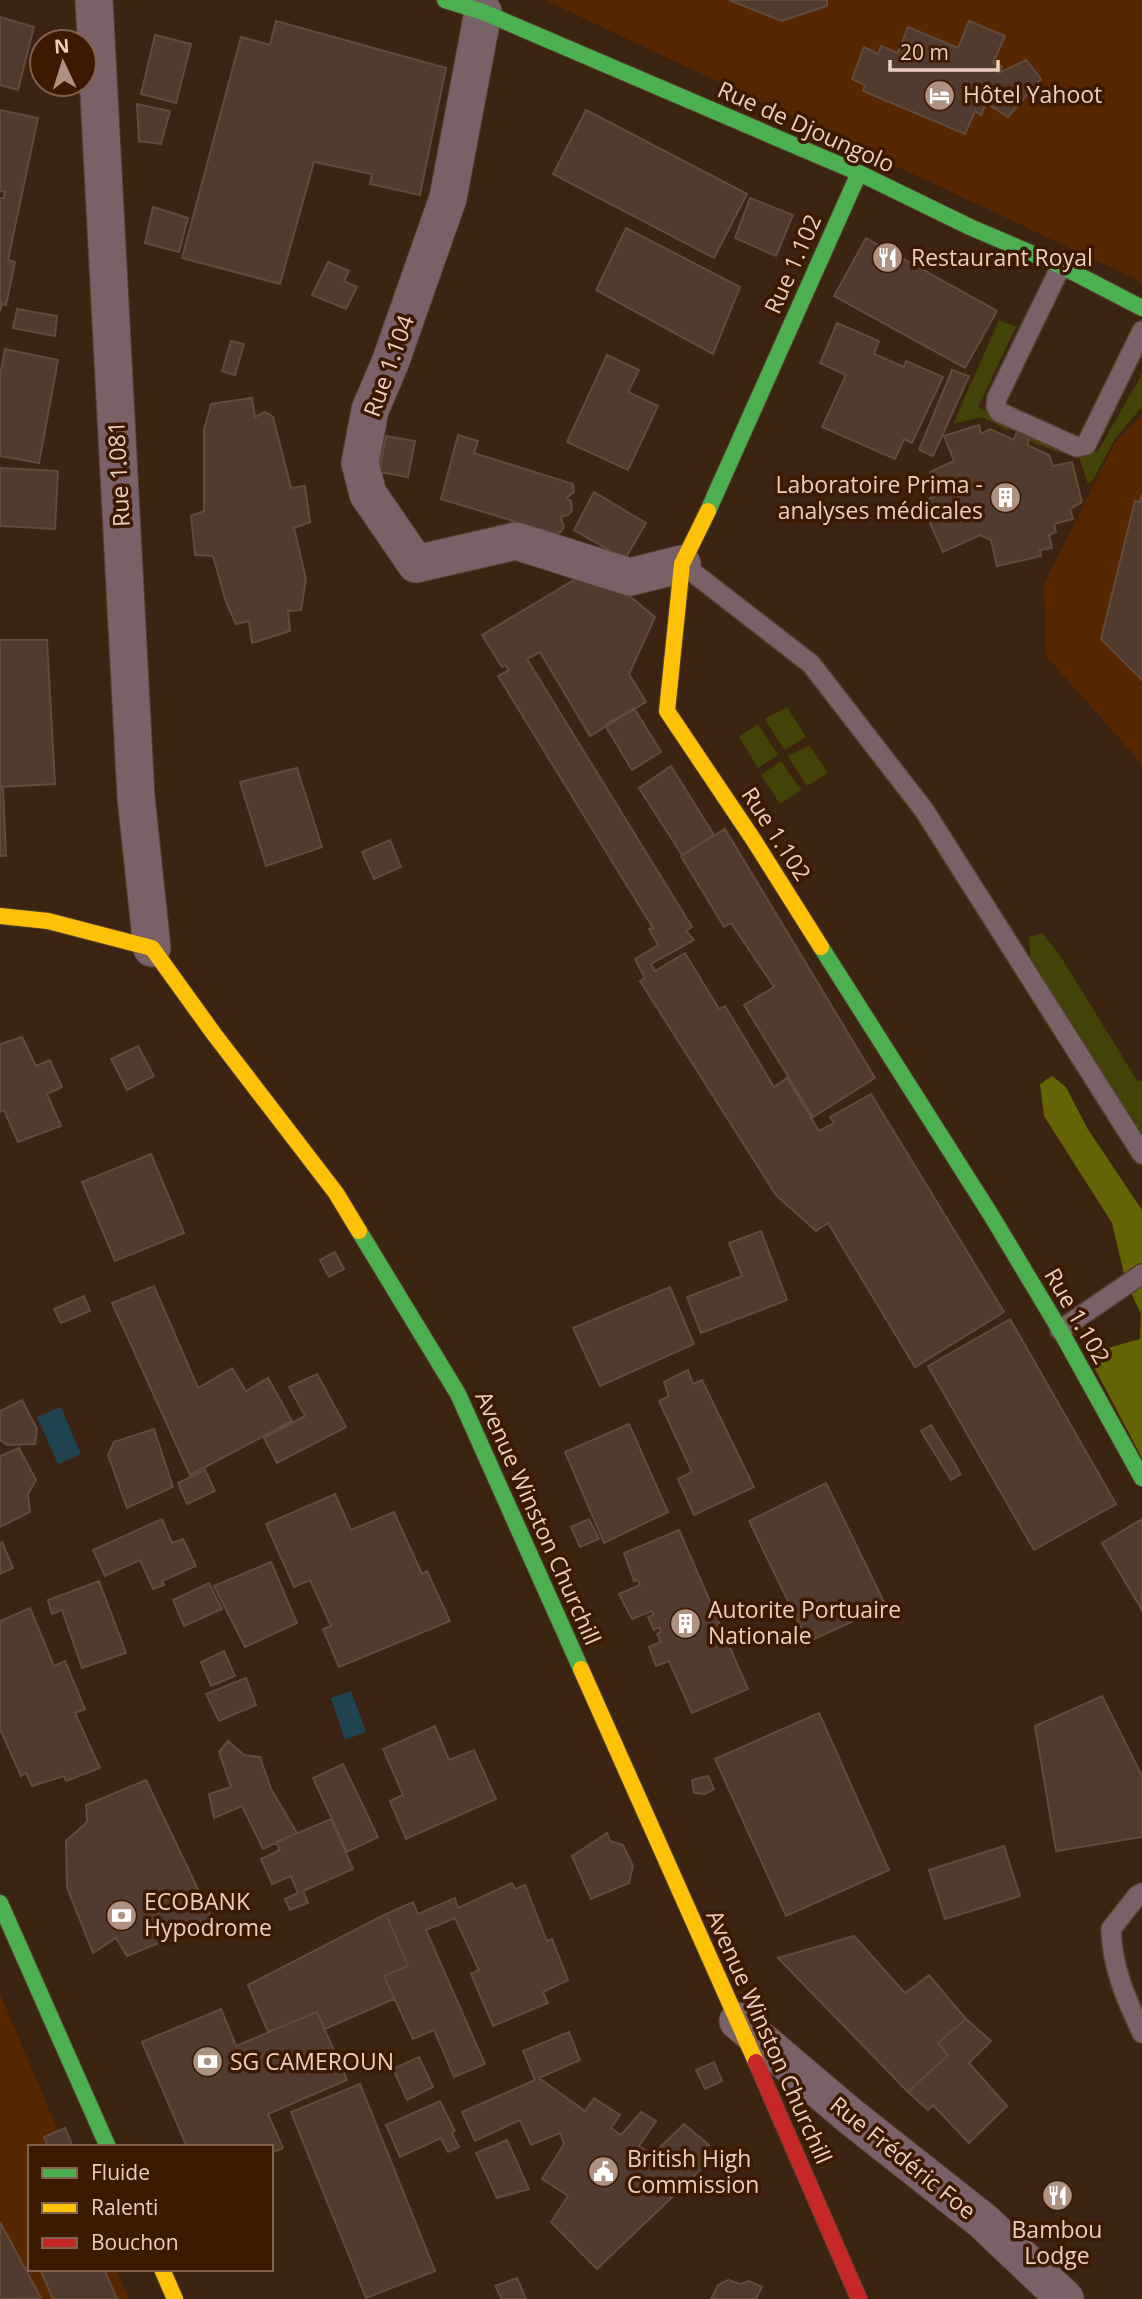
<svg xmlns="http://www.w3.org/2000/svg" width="1142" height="2299" viewBox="0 0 1142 2299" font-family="'Open Sans',sans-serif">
<rect width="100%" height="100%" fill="#3c2412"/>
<path fill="#572702" d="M545,0H1142V282L1127,275Z
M1142,414V764L1046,656L1044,584L1115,443Z
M0,1994L65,2147H30V2269H116L129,2299H0Z"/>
<path fill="#444307" d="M999,320L1016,327L978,407L1013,422L1008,430L982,417L953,424Z
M1142,374V407L1116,437L1092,481L1088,484L1079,457L1055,451L1030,441L1034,430L1085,455L1098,451Z
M787,707L806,737L784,750L765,719Z
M758,724L778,755L758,768L739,737Z
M809,745L828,773L807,786L788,756Z
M781,761L801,790L780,804L761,775Z
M1042,933L1059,954L1138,1082L1142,1080V1159L1031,966L1029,937Z"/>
<path fill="#646404" d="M1052,1076L1066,1087L1087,1128L1142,1210V1458L1093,1365L1097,1351L1140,1339L1141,1314L1126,1282L1112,1223L1044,1116L1040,1084Z"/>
<path fill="#204354" d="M61,1407L81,1454L58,1464L37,1417Z
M351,1691L366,1732L345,1740L331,1698Z"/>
<path fill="#503c2e" stroke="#604b3d" stroke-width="2" d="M729,0H827V6L782,21Z
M0,17L34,27L18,90L0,85Z
M276,21L446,68L420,195L370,184L372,174L314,162L280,284L182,258L241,37L270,45Z
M969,21L1005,36L993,63L1002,66L999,73L1026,60L1041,79L1008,117L986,103L981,115L975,111L965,134L863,91L865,85L852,79L864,47L878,54L881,46L898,53L908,27L958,48Z
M155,35L191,44L176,103L141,94Z
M137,104L170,111L161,144L139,141Z
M0,110L38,118L8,260L15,262L6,305L2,304L0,311V198H4L5,192L0,191Z
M586,110L747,194L714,258L553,174Z
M750,198L793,215L776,256L735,238Z
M153,207L188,218L179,252L145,243Z
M626,228L740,287L713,354L596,290Z
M866,238L997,311L965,368L834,296Z
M328,262L349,271L344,281L357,287L346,309L312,295Z
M17,309L57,316L55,336L13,328Z
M837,323L879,341L874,354L904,367L906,361L943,377L912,443L904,439L895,459L822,427L846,375L820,363Z
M231,341L244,344L235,375L222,371Z
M5,349L58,360L39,463L0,456V376Z
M607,355L639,370L628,392L658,406L628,470L567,442Z
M952,370L969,376L933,456L919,450Z
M252,398L255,417L265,412L273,417L291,488L305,486L310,522L294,528L306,579L301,610L288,611L290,631L252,643L249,621L236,624L226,602L213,556L195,555L191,516L204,511V430L211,404Z
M1020,422L1033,429L1027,445L1049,455L1053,466L1072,462L1082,502L1070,509L1073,519L1054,524L1056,532L1049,535L1052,548L1040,550L1041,556L997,566L991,540L980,535L943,552L921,503L939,494L930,472L954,461L944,436L979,425L981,434L990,429L1014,440Z
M458,435L478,441L474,453L573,484L574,492L566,498L571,501L572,511L568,515L562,516L561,520L564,526L561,532L556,534L441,499Z
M386,436L415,441L408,477L379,472Z
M0,468L58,471L55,529L0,526Z
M594,492L646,523L625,559L574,530Z
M1142,494V680L1101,639L1135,501L1140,502Z
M584,574L604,575L655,617L629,674L646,702L590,736L540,652L527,659L692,927L686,931L694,940L651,964L655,971L685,953L719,1009L725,1006L774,1087L787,1078L819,1131L834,1123L830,1117L871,1094L1004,1312L915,1367L828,1223L816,1231L776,1195L640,981L645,978L635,959L658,945L649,929L653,928L498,676L509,670L505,665L502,667L482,635Z
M0,640H47L55,784L0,787Z
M634,708L661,752L632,770L605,725Z
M671,766L714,835L682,855L639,788Z
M297,768L322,847L266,866L240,782Z
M0,789H3L6,856H0Z
M725,829L875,1078L813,1117L744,1005L774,987L731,923L724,927L681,856Z
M390,840L401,867L374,879L362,852Z
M22,1037L36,1066L50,1060L62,1087L47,1094L61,1126L18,1142L4,1110L0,1112V1044Z
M138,1046L154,1076L127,1090L111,1059Z
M151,1154L184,1233L115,1261L82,1182Z
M761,1231L787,1300L701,1333L687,1297L742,1276L729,1243Z
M335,1252L344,1269L329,1277L320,1260Z
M154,1286L198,1388L232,1368L246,1391L268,1378L292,1421L190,1475L112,1303Z
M670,1287L694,1344L600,1386L573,1328Z
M84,1296L90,1311L61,1323L54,1309Z
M1010,1319L1116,1504L1034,1550L928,1366Z
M688,1370L693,1384L702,1380L754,1487L694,1515L678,1479L692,1472L659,1401L669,1396L664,1382Z
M317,1374L346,1427L277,1463L264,1438L305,1416L289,1387Z
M22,1400L37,1429L35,1444L7,1445L0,1440V1411Z
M629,1424L668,1512L604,1543L565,1452Z
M931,1425L961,1474L951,1480L921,1431Z
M154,1429L173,1487L127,1508L108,1455L114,1442Z
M19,1448L36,1480L28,1494L30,1512L0,1527V1456Z
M205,1470L215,1491L187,1504L178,1483Z
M826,1483L886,1606L808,1642L749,1521Z
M335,1494L351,1530L394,1512L422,1574L427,1571L450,1621L339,1667L323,1629L331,1626L310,1580L294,1587L266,1524Z
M162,1519L172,1543L183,1539L196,1566L162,1581L164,1585L153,1589L140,1560L105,1576L93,1550Z
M589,1519L599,1539L580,1547L571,1527Z
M1142,1519V1610L1102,1543Z
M679,1530L748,1689L692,1713L669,1661L656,1666L649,1647L661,1642L657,1634L661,1632L659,1627L654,1630L648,1617L654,1615L652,1611L632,1619L619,1594L640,1585L638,1580L634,1581L624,1553Z
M2,1542L13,1568L0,1574V1543Z
M271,1562L297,1623L245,1647L214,1586Z
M99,1581L126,1653L82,1668L62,1610L52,1614L48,1600Z
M209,1583L222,1609L184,1626L173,1600Z
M30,1608L54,1666L65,1661L85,1709L75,1713L100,1768L66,1781L64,1776L32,1786L26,1773L21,1776L0,1729V1621Z
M224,1651L235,1676L211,1686L201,1662Z
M246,1678L256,1705L219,1721L206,1694Z
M1102,1696L1142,1776V1837L1056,1851L1035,1726Z
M819,1713L889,1870L786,1916L715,1759Z
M435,1726L449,1760L474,1750L496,1799L406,1839L390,1801L403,1795L383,1749Z
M228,1741L244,1755L260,1757L271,1789L297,1833L263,1849L242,1806L214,1818L209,1794L231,1787L219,1752Z
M343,1764L378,1837L347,1852L313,1778Z
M708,1776L714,1789L705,1794L694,1793L692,1780Z
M146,1780L213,1921L127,1956L116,1938L93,1953L67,1887L66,1841L87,1822L86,1805Z
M331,1819L353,1869L303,1891L308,1903L290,1910L285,1899L298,1893L291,1876L272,1884L261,1859L280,1850L276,1842Z
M607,1833L610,1841L623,1845L633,1866L629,1883L591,1899L572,1856Z
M1004,1846L1020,1896L945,1919L929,1870Z
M512,1883L515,1889L525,1885L547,1941L552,1939L568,1980L543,1992L548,2003L493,2026L471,1974L479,1970L455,1918L426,1930L485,2064L454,2077L434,2030L413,2039L384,1976L408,1966L386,1914L413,1902L418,1914L455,1898L458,1908Z
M386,1914L408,1966L384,1976L394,1999L325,2029L317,2012L268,2032L248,1985Z
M854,1936L905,1993L929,1975L966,2019L938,2043L948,2055L908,2092L778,1958Z
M221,2009L236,2046L317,2012L347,2080L268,2114L283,2148L271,2153V2147H187L142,2042Z
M966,2019L991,2041L969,2063L1007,2106L969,2143L933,2105L928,2110L908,2092L948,2055L938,2043Z
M569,2032L580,2060L539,2078L585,2111L594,2098L620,2115L611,2128L621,2135L641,2112L656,2121L639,2146L652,2155L684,2124L709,2145L705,2147L714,2157L597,2269L551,2222L568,2196L542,2179L564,2144L560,2133L531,2145L520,2120L475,2141L462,2112L535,2080L523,2051Z
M419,2057L433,2087L407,2100L393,2069Z
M714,2062L722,2081L705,2089L696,2070Z
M360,2084L435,2271L366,2298L291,2112Z
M440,2101L455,2131L452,2133L459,2147L448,2152L441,2138L400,2157L386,2125Z
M65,2128L73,2147H48L44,2137Z
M507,2140L529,2189L497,2198L476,2153Z
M0,2222L41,2298L0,2299Z
M40,2269H104L117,2299H53Z
M517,2278L526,2299H502L495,2286Z
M728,2280L741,2284L749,2281L762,2287L756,2299H711L718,2285Z"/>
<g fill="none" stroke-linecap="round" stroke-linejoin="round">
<defs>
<path id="lane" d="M1061,266L997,398L996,406L999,412L1077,447L1086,445L1142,331
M682,564L811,664L924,810L1142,1154
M1060,1330L1142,1274
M1142,1893L1137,1896L1111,1929C1112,1967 1126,1999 1142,2033"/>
<path id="street" d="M94,0L136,797L152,948
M483,12L448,198L390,363L370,410L360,463L368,494L416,564L516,541L630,577L682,564
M738,2021L850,2116L983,2221L1065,2299"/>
<path id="fast" d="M445,0L483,12L859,173L970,227L1061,266L1142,308
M708,511L859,173
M821,947L991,1215L1060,1330L1142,1478
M359,1231L458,1394L581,1669
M0,1903L108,2147"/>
<path id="slow" d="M708,511L682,564L667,711L753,839L821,947
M0,916L48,921L152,948L214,1034L336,1193L359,1231
M581,1669L756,2062
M162,2269L175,2299"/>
<path id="jam" d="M756,2062L859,2299"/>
</defs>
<use href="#lane" stroke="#554031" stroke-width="22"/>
<use href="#street" stroke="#554031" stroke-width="39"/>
<use href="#fast" stroke="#554031" stroke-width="18"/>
<use href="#slow" stroke="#554031" stroke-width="18"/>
<use href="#jam" stroke="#554031" stroke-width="18"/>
<use href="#lane" stroke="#786268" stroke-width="19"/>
<use href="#street" stroke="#786268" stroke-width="37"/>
<use href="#fast" stroke="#4caf50" stroke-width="16"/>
<use href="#slow" stroke="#ffc107" stroke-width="16"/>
<use href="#jam" stroke="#c62828" stroke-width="16"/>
</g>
<defs>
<symbol id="hotel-disc" viewBox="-11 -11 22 22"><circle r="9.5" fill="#ae9281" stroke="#3c1a02"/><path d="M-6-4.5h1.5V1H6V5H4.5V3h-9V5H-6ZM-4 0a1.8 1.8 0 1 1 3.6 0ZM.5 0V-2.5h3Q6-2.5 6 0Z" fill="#fff"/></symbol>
<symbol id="restaurant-disc" viewBox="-11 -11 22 22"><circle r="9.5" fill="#ae9281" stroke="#3c1a02"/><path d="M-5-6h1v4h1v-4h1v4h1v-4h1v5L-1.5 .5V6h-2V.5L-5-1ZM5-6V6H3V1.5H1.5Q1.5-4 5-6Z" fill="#fff"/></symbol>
<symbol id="building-disc" viewBox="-11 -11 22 22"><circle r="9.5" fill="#ae9281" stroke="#3c1a02"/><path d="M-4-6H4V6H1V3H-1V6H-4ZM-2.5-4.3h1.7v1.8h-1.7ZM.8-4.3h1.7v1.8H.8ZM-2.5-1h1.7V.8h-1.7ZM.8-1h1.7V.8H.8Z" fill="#fff"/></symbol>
<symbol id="bank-disc" viewBox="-11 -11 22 22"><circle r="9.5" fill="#ae9281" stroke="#3c1a02"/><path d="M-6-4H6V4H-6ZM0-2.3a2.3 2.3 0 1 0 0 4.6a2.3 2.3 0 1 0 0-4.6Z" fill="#fff"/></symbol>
<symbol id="civic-disc" viewBox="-11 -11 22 22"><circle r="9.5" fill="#ae9281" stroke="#3c1a02"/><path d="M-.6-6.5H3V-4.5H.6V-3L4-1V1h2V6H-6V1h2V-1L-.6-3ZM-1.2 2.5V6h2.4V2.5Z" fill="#fff"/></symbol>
</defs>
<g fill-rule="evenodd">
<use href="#hotel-disc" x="922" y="78" width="35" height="35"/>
<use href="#restaurant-disc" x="870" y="240" width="35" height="35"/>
<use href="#building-disc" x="988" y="480" width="35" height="35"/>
<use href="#building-disc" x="668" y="1606" width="35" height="35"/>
<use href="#bank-disc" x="104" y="1898" width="35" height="35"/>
<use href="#bank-disc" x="190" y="2044" width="35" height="35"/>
<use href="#civic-disc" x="586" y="2154" width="35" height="35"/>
<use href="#restaurant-disc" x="1040" y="2178" width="35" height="35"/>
</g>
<g text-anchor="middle" stroke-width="7" stroke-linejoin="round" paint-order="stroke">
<g font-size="23" fill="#ebcebd" stroke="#3c1a02" text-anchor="start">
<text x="963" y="103">Hôtel Yahoot</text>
<text x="911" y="266">Restaurant Royal</text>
<text x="983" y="493" text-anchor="end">Laboratoire Prima -<tspan x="983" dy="26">analyses médicales</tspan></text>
<text x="708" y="1618">Autorite Portuaire<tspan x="708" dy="26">Nationale</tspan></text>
<text x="144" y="1910">ECOBANK<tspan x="144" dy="26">Hypodrome</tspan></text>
<text x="230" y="2070">SG CAMEROUN</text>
<text x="627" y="2167">British High<tspan x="627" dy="26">Commission</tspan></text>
<text x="1057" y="2238" text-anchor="middle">Bambou<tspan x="1057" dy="26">Lodge</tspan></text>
</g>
<g font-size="23" fill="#ebcebd" stroke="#3c1a02">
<text transform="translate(806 127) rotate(24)" y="8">Rue de Djoungolo</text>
<text transform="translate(793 264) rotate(-66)" y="8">Rue 1.102</text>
<text transform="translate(389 366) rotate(-70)" y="8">Rue 1.104</text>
<text transform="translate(119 474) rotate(-93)" y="8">Rue 1.081</text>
<text transform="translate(776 834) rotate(57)" y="8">Rue 1.102</text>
<text transform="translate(1077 1316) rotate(60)" y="8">Rue 1.102</text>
<text transform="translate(538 1518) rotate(66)" y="8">Avenue Winston Churchill</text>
<text transform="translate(769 2037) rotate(66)" y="8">Avenue Winston Churchill</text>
<text transform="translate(903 2158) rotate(39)" y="8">Rue Frédéric Foe</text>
</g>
</g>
<rect x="28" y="2145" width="245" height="126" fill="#3c1a02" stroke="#82624d" stroke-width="2"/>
<rect x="42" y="2168" width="35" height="10" fill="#4caf50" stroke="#82624d" stroke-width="2"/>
<text x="91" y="2180" font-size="21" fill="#ebcebd">Fluide</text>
<rect x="42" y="2203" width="35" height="10" fill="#ffc107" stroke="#82624d" stroke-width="2"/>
<text x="91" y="2215" font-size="21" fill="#ebcebd">Ralenti</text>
<rect x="42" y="2238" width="35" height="10" fill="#c62828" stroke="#82624d" stroke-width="2"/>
<text x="91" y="2250" font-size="21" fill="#ebcebd">Bouchon</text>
<g transform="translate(63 63) rotate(356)"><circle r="33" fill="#3c1a02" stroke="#82624d" stroke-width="2"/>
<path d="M0-5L12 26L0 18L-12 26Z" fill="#ae9281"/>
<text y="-10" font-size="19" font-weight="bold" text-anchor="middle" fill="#ebcebd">N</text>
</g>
<path d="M890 60v10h108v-10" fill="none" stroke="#ebcebd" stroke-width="3.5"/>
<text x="900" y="60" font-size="21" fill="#ebcebd" stroke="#3c1a02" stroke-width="5" paint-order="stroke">20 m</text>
</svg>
